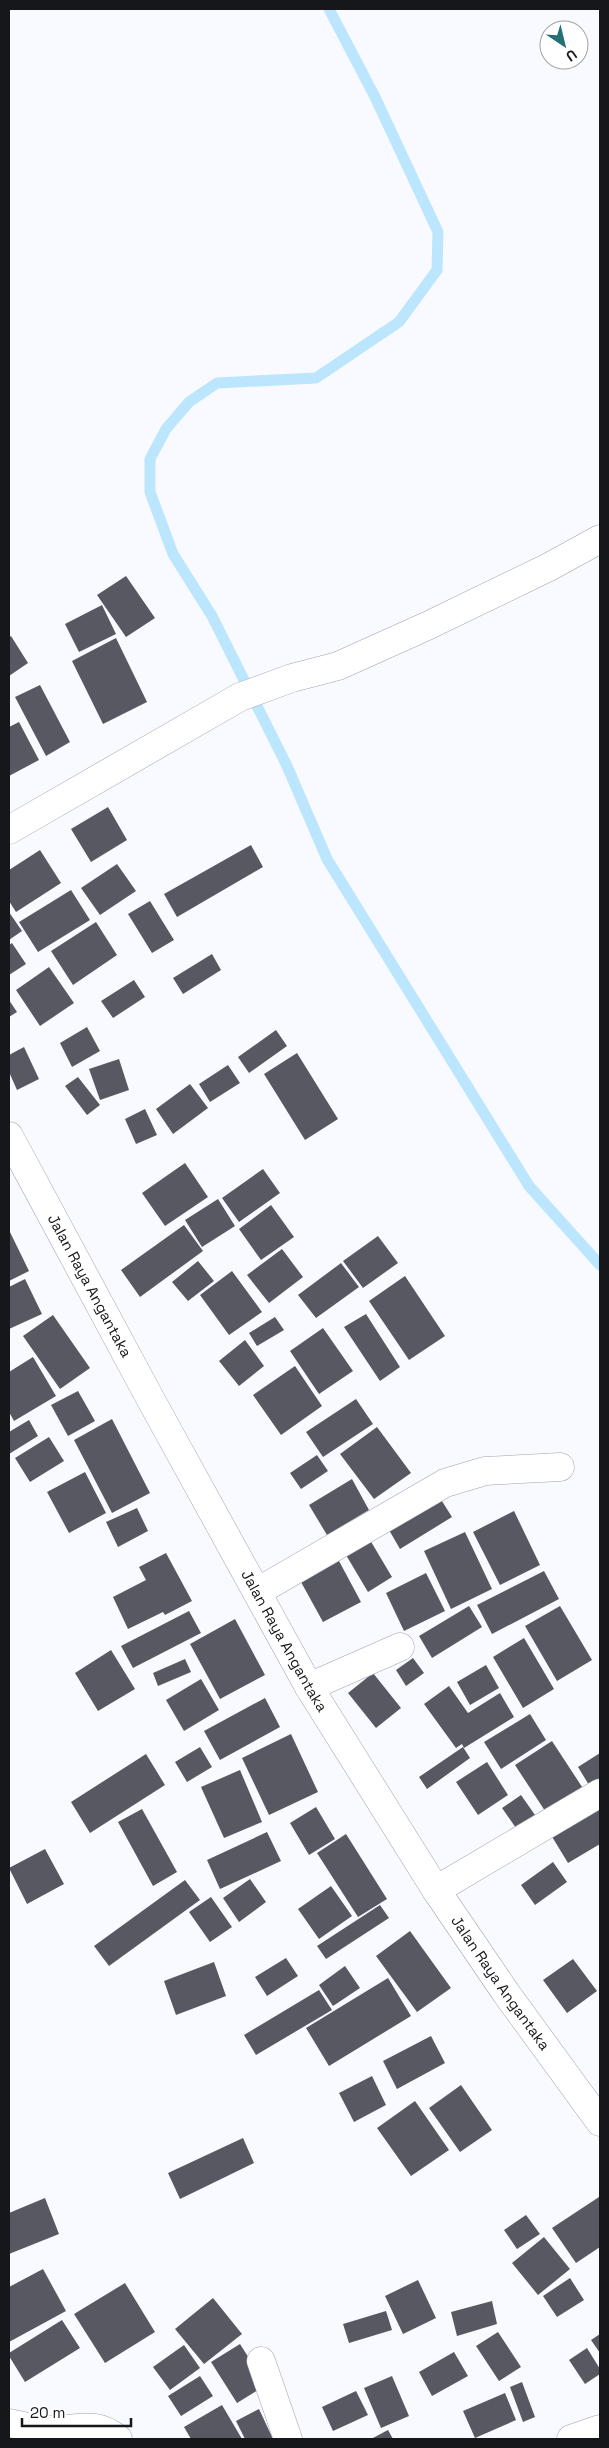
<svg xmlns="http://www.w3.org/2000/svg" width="609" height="2448" viewBox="0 0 609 2448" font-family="'Space Grotesk',sans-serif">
<rect width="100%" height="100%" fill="#f9faff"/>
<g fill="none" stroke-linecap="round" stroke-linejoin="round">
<path stroke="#bbe6fd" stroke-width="11" d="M329,9L375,97L438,232L437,270L399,322L316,378L217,383L189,402L166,429L150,459V492L173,554L212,616L287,766L327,859L529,1186L600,1265"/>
</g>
<path fill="#575862" d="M126,576L155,618L126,637L97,595Z
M102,605L116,634L79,652L65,624Z
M11,636L28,663L9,676V637Z
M116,638L147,702L103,724L72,661Z
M40,685L70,742L46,756L15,697Z
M19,722L39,760L9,776V727Z
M108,807L127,840L91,862L71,829Z
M251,845L263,867L177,917L164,894Z
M40,850L61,883L16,912L9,901V870Z
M117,864L136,891L100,915L81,888Z
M71,890L90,920L38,952L19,922Z
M150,901L174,940L152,953L128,914Z
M9,912L22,931L9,940Z
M96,922L117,955L73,985L51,951Z
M12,943L26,964L9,975V945Z
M212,954L221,970L183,994L173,978Z
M49,967L74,1003L40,1026L16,990Z
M134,980L145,997L113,1018L101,1001Z
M9,1000L17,1012L9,1017Z
M87,1027L100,1051L72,1067L60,1043Z
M276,1030L287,1046L249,1073L238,1057Z
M24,1047L39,1079L17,1090L9,1072V1055Z
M297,1053L338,1119L305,1140L264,1074Z
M119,1059L129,1090L100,1100L89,1069Z
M228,1065L240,1083L210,1102L199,1084Z
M78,1077L100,1105L87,1115L65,1086Z
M190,1084L208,1108L173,1134L156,1109Z
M145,1109L157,1135L136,1144L125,1119Z
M185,1163L208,1197L165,1226L142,1193Z
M263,1169L280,1193L239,1222L222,1198Z
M218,1199L235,1226L202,1247L185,1220Z
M271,1205L294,1237L261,1260L239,1229Z
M184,1225L203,1251L140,1297L121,1270Z
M9,1230L29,1271L9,1281Z
M378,1236L398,1263L363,1288L343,1261Z
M282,1249L303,1277L269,1303L247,1275Z
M198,1261L214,1281L188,1301L172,1282Z
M341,1263L359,1287L316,1318L298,1295Z
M232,1271L262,1312L229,1335L200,1295Z
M405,1276L445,1336L409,1360L369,1301Z
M25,1279L42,1314L9,1329V1287Z
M366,1314L400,1367L380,1381L344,1327Z
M53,1315L90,1368L60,1389L23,1336Z
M275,1317L284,1330L257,1346L249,1333Z
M323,1328L353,1371L319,1394L290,1351Z
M245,1340L264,1366L239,1386L219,1361Z
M33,1357L56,1396L14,1421L9,1412V1372Z
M295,1366L322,1406L281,1435L253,1395Z
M78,1391L95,1421L68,1436L51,1405Z
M356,1399L373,1424L323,1457L306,1432Z
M112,1419L150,1493L112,1513L74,1440Z
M29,1420L38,1436L9,1454V1432Z
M377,1427L411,1473L374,1499L340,1454Z
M49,1437L64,1461L30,1482L15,1458Z
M317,1455L328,1471L301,1489L290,1473Z
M85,1472L106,1513L69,1533L47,1492Z
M352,1479L369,1510L327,1535L309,1505Z
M440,1498L452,1517L400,1549L389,1530Z
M137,1508L148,1531L118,1547L106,1522Z
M514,1511L540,1565L500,1585L473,1532Z
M465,1532L492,1589L451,1609L424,1551Z
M370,1540L392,1577L368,1592L346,1555Z
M166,1553L192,1601L165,1615L163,1612L128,1629L113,1597L146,1580L139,1567Z
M339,1561L361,1602L323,1622L301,1582Z
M544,1571L559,1599L492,1634L477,1605Z
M426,1573L445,1611L404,1631L386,1593Z
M469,1606L482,1627L432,1658L419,1636Z
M560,1606L592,1660L557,1681L525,1626Z
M189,1611L201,1633L133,1668L121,1646Z
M235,1619L265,1675L220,1699L190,1644Z
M524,1638L554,1689L523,1708L493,1657Z
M111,1650L135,1689L98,1711L75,1673Z
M413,1658L424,1673L406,1686L396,1670Z
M185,1659L191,1672L158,1686L153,1673Z
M486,1665L499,1688L470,1705L457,1682Z
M373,1673L401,1708L376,1728L348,1693Z
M201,1679L219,1710L184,1731L166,1700Z
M449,1686L468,1713L500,1693L514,1717L464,1748L462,1744L456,1748L424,1704Z
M265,1698L280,1727L220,1760L204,1731Z
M530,1714L546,1740L501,1769L484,1742Z
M291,1734L318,1792L269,1815L242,1758Z
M552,1741L586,1793L549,1817L515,1765Z
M200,1747L212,1767L187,1782L175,1762Z
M463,1747L470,1758L427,1789L419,1777Z
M600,1753V1778L589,1785L578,1767Z
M146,1754L165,1785L90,1833L71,1802Z
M487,1762L508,1795L478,1815L456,1782Z
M240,1770L262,1822L224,1838L201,1787Z
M521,1795L535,1815L516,1828L502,1808Z
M316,1807L335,1839L309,1855L290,1823Z
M598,1808L600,1812V1844L568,1863L551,1835Z
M142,1809L177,1872L153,1886L118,1822Z
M267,1832L281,1861L220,1889L207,1860Z
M346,1834L387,1899L358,1917L317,1853Z
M45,1849L64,1884L27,1904L9,1868Z
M553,1862L567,1882L535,1905L521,1885Z
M250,1879L266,1902L239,1922L223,1898Z
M185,1880L200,1900L109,1966L94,1946Z
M331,1886L352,1916L319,1939L298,1909Z
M211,1897L232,1927L210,1942L189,1912Z
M380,1905L389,1918L326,1959L317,1946Z
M410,1931L451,1988L417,2012L376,1956Z
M286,1958L298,1976L267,1996L255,1977Z
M573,1959L597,1991L567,2013L543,1980Z
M214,1962L226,1996L176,2015L164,1981Z
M345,1966L360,1988L333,2006L319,1985Z
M388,1978L411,2016L329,2066L306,2028Z
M319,1990L332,2010L256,2055L244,2035Z
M431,2036L445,2063L397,2089L383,2061Z
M372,2076L386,2105L354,2122L339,2093Z
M461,2085L492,2130L460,2152L429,2108Z
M415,2101L449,2150L411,2176L377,2128Z
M243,2138L254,2163L180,2199L168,2173Z
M599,2197L600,2247L576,2263L552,2228Z
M45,2198L59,2234L9,2254V2213Z
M526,2215L540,2234L517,2249L504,2230Z
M544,2237L570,2269L538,2295L512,2263Z
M43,2269L66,2311L9,2342V2287Z
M570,2278L584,2300L557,2317L543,2296Z
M418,2280L436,2318L403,2334L385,2296Z
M125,2283L155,2332L105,2363L74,2314Z
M213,2298L242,2334L204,2364L175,2329Z
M492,2301L497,2324L457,2336L451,2312Z
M386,2311L392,2330L349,2343L343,2324Z
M62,2320L80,2348L25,2382L9,2356V2353Z
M498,2332L521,2367L499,2381L476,2346Z
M600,2334V2353L591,2340Z
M240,2344L266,2385L237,2403L211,2362Z
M184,2345L200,2368L170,2390L153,2367Z
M587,2348L600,2369V2374L585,2384L569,2360Z
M454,2352L468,2376L432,2396L419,2372Z
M200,2376L213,2396L181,2416L168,2396Z
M392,2376L409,2416L381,2428L364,2388Z
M522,2382L535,2417L523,2422L510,2387Z
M356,2391L368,2415L333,2431L322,2407Z
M505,2393L516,2420L475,2438L463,2411Z
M222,2405L242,2439H191L184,2427Z
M259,2409L273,2439H245L236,2421Z
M388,2430L393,2439H371Z"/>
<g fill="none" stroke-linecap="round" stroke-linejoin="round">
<defs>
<path id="street" d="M9,830L240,697L292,678L338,666L427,626L549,567L600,539
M257,1592L445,1483L485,1471L560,1467
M309,1687L400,1647
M436,1890L600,1793
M261,2361L288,2439
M9,2423C21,2425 35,2430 47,2430C75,2431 95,2419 118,2439
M571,2439L600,2429"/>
<g id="secondary">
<path id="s1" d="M9,1136L151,1400L309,1687L436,1890L506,1993L600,2122"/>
</g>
</defs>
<use href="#street" stroke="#a2a3ae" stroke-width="29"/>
<use href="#secondary" stroke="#a2a3ae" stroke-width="29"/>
<use href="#street" stroke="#fff" stroke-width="28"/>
<use href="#secondary" stroke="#fff" stroke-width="28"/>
</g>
<g text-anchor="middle" stroke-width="5" stroke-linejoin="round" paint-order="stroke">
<g font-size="15" fill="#16171b" stroke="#fff">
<text dy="5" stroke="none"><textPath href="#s1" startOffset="170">Jalan Raya Angantaka</textPath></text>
<text dy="5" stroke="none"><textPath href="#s1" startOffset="575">Jalan Raya Angantaka</textPath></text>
<text dy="5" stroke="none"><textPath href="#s1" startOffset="980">Jalan Raya Angantaka</textPath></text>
</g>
</g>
<rect width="609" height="2448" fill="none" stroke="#16171b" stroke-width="20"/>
<g transform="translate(564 45) rotate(145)"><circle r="24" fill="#ffffff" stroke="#a2a2a4"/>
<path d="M0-4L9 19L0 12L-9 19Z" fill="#257075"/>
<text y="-8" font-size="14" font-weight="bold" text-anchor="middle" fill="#16171b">U</text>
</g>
<path d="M22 2418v8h109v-8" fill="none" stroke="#16171b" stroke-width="2.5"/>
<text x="30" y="2418" font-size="15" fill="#16171b" stroke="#ffffff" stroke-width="4" paint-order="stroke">20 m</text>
</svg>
